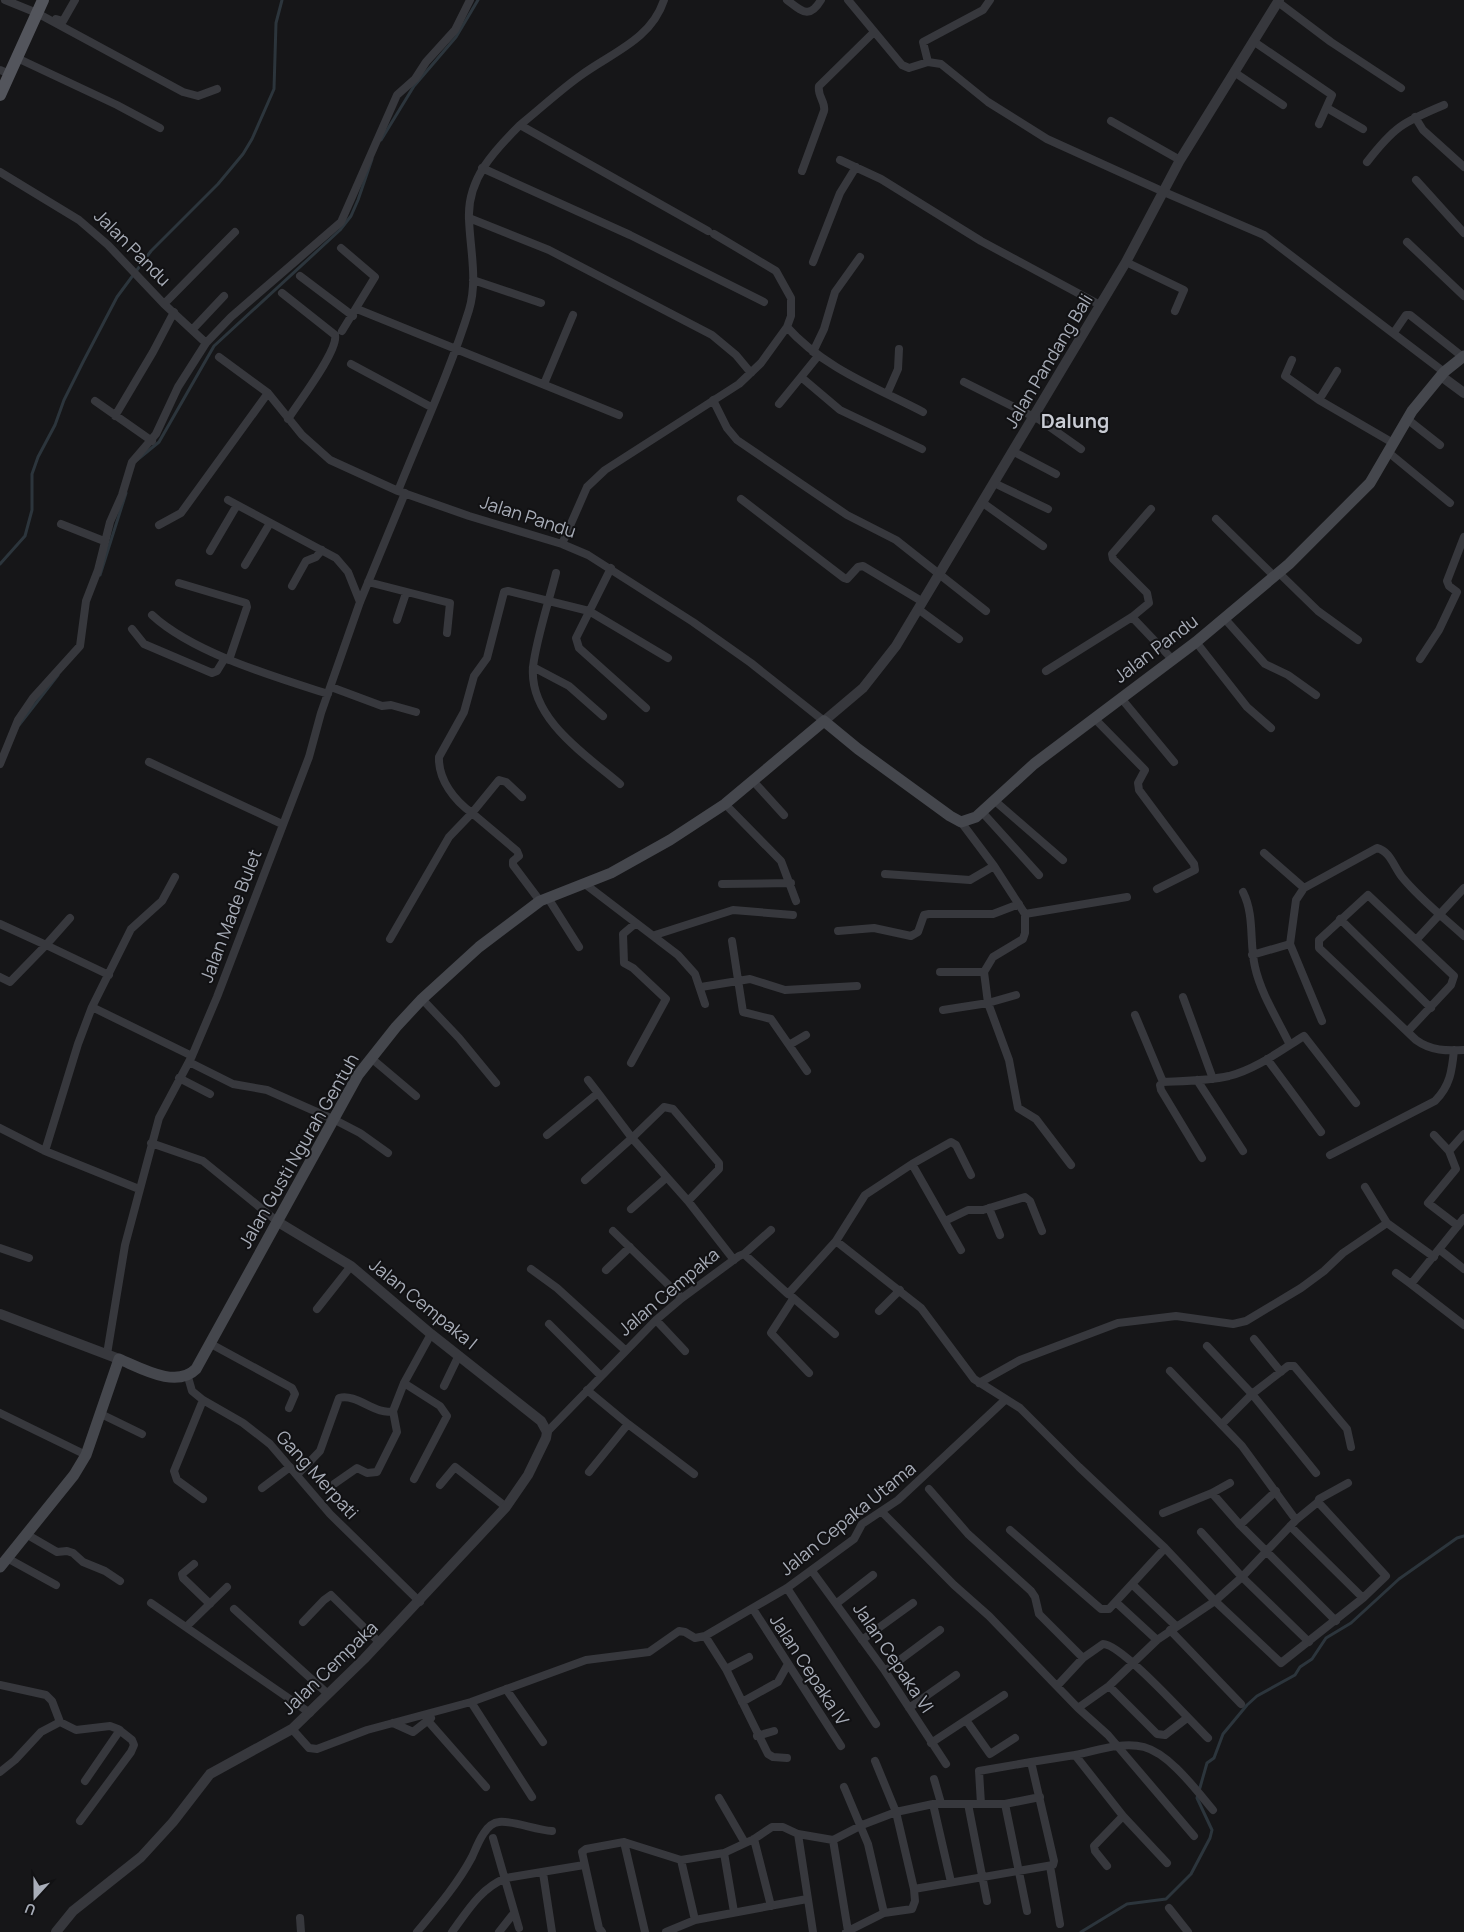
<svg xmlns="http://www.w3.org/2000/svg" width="1464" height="1932" viewBox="0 0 1464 1932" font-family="Manrope,sans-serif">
<rect width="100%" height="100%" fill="#161618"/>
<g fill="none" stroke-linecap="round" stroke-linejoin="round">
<path stroke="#2c353c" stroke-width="3" d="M381,140L414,86L456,37L478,0
M137,460L159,442L214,346L340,230L351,216L358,200L372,159
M0,564L25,536L32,510V474L38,457L55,425L64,400L83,362L117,297L151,251L218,184L243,154L252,139L274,89L276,23L282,0
M100,575L126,493
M19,725L58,675
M1081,1932L1127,1904L1166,1899L1191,1874L1210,1838L1212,1830L1197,1798L1207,1763L1214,1758L1223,1734L1247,1705L1257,1696L1295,1675L1300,1667L1312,1659L1326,1638L1351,1623L1399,1579L1457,1538L1464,1536"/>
<path stroke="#37383d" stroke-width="8" d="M5,0L37,13L183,92L198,96L217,89
M787,0C802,11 809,20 821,0
M848,0L902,65L909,68L928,62L941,64L988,102L1047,139L1164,192L1264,235L1444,372
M1278,2L1331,42L1401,88
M56,19L63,21L75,0
M1253,41L1332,95L1319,124
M17,58L117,105L160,128
M928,62L923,42L983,10L990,0
M0,70L10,74
M1234,72L1283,105
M1327,108L1363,129
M1415,117L1423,130L1464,167
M1111,121L1180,160
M520,125C540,109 559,91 580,76C611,53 651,40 664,0
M840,160L881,179L981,241L1100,305
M1367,162C1394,127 1403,122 1444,105
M482,168L630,235L764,302
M802,171L824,111C826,102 817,96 819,86L873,33
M0,172L79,220L108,245L164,304L206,343
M1416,180L1464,233
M469,218L549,250L712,335L736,355L751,373
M1407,242L1464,296
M341,248L375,277L342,331
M813,262L840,193L856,167
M1126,262L1184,290L1175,311
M300,276L353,316
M473,280L541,303
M282,293L335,335C339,350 298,403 288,419
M164,304L235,232
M357,309L619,415
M787,327C822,367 877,388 923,412
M192,330L224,296
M1395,331L1406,315H1410L1463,357
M813,352L824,329L835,292L860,257
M818,356L801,377L840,410L922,449
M219,357L268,393L302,435L330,460L398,491L469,516L562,544L588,555L693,622L751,663L824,721
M1292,360L1285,376L1319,400L1393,443
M351,364L431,407
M964,382L1040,420L1081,449
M544,384L573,315
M887,394L898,369L899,349
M713,400L727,428L737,440L847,515L896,540L986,611
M1319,400L1337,371
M95,401L152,441
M779,404L801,377
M115,416L153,352L174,312
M1407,419L1440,445
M1014,452L1056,474
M1388,452L1450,503
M994,483L1048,509
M398,491C422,431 450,371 469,310C478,280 470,249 469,219C467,179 494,151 520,125L708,231
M741,499L844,578L847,579L858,567L863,566L923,602
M228,500L336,558L348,572L360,602
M983,503L1043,546
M1216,519L1274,576
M61,524L104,541
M159,525L181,513L268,393
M562,544L587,487L605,470L739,384L761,363L787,327L791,316V298L776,271L714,234
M210,551L237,505
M245,565L270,523
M611,568L576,638L579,648L646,708
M556,573C549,601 536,640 533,667C529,719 586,755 620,784
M1279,573L1318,611L1358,640
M368,582L450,603L447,633
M179,583L246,603L247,607L229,660
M292,586L306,561L316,557L322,550
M918,609L959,639
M152,615C193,653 275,677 328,694
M1132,617L1172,659
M1225,619L1265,664L1288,675L1316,695
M397,620L406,593
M132,629L144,644L212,673L217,671L225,658
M1196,642L1247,707L1271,728
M1420,659L1439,630L1457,592L1449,586L1447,581L1464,537
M533,667L569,686L603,716
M1046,671L1132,617L1149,603L1147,593L1113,559L1112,554L1151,509
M331,687L382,706L391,705L416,712
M1121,698L1174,762
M1094,718L1145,770L1138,783L1139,790L1194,864L1195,870L1157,889
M149,762L282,824
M0,764L18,720L33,698L80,646L86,601L98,570L110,522L122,495L132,462L156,434L178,387L206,343L231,317L341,222L397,95L415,79L426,62L455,30L470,0
M754,782L784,815
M522,797L506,782L499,780L472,813C455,801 438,780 439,757L464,712L474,676L487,658L504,592L508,591L589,611L668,658
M995,801L1063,860
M725,804L781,861L796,901
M982,812L1039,875
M961,822L994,866L1025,914V933L1023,939L993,957L984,972L988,1003L1009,1060L1018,1108L1036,1119L1071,1165
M1264,853L1304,888
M885,874L970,880L994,866
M585,884L678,955L695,974L705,1004
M722,884L791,883
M1243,892C1255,916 1249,942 1255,967C1261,994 1278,1020 1290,1045
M548,898L579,947
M1025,914L1127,897
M1340,919L1431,1008
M0,924L46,945L70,918
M838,931L874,928L911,936L918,932L924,915L929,914H993L1019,904
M655,935L733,910L793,915
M390,939L449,837L472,813L517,851L519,856L513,861V865L540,901
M1417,939L1464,888
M732,941L743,1012L771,1019L807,1071
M1290,944L1296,900L1304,888L1377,848C1390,851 1394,867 1402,877C1420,899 1443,917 1464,936
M1290,944L1322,1021
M1252,955L1290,944
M940,972H984
M0,977L10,982L46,945L109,975
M701,987L750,979L785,990L857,986
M1183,997L1213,1079
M422,999L459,1038L496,1083
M92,1007L192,1056
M943,1010L988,1003L1016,995
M1135,1015L1163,1082
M1408,1031L1451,985L1454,976L1368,895L1319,940V948L1416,1040C1431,1051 1447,1051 1464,1050
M789,1045L806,1035
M371,1058L416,1096
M1267,1059L1321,1132
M189,1062L233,1084L267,1090L335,1120L360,1133L388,1153
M631,1063L666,999L633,968L624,963L623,934L636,923
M179,1078L210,1094
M588,1080L598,1093
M1197,1080L1243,1151
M0,1128L45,1151L139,1189
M547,1135L598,1093L632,1138L585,1180
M1434,1135L1449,1151L1456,1169L1428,1203L1458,1226
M151,1143L203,1161L278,1222
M45,1151L78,1044L92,1007L131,929L162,901L175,877
M1449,1151L1464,1134
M1330,1155L1435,1101C1450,1086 1452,1071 1454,1050
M1202,1158L1161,1090L1160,1085L1163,1082C1185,1081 1207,1081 1229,1076C1256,1069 1280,1051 1304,1036L1356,1103
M912,1164L951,1142L956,1145L971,1175
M1365,1187L1387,1223L1434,1257
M688,1201L719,1169V1163L673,1109L664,1107L632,1138L688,1201L734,1260
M989,1208L1000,1235
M631,1209L666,1178
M945,1221L968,1210H983L1025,1197L1030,1201L1042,1231
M613,1231L682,1298
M836,1241L921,1308L974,1379L1020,1408L1079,1467L1165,1548L1215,1601L1157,1640L1109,1686L1078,1708L989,1616L954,1585L882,1512
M0,1248L29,1258
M1440,1250L1464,1269
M744,1254L771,1230
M531,1269L557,1288L625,1350
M606,1270L630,1247
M1396,1273L1411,1284L1464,1218
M1411,1284L1464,1325
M790,1295L835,1334
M793,1299L771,1333L809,1373
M317,1309L351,1266
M879,1311L900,1290
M656,1320L685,1351
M549,1324L601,1376
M1254,1339L1281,1372
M211,1344L292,1388L295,1394L289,1408
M1207,1346L1252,1394L1316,1473
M107,1354L125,1245L159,1118L192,1056L217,997L309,757L321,713L360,602L405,493
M1170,1371L1242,1446L1296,1520
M188,1377L192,1391L203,1400L243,1423L270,1444L330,1514L420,1602
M404,1383L440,1406L447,1416L414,1479
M979,1383L1020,1360L1118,1323L1176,1316L1233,1324L1246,1321L1301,1288L1324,1271L1343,1253L1387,1223
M444,1386L459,1355
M587,1390L628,1424L694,1474
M203,1400L174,1471L177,1480L203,1499
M0,1413L86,1455
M101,1414L142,1434
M1222,1424L1252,1394L1288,1366H1294L1347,1429L1351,1447
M547,1432L656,1320L682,1298L739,1256L744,1254L788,1294L836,1241L865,1195L912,1164L961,1250
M589,1472L628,1424
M297,1475L320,1451L339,1398C357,1393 376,1416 393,1411L404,1383L431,1334
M334,1484L357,1468L367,1473L377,1472L397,1432L393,1411
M440,1485L455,1467L506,1507
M262,1488L290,1467
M929,1489L968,1534L1031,1591L1035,1597L1039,1614L1083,1658L1103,1644C1122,1644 1191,1722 1208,1738
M1212,1493L1230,1483
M1318,1502L1386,1576L1363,1598L1281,1663L1215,1601L1242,1577L1296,1520Z
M1318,1502L1319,1499L1348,1483
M1163,1513L1212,1493L1240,1525L1336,1621
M1240,1525L1276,1491
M1290,1526L1363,1598
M1010,1530L1101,1609H1109L1165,1548
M1201,1532L1242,1577L1309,1642
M26,1534L57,1552L67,1551L73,1553L83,1562L105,1571L120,1581
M7,1558L56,1585
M194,1564L182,1574L183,1578L210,1604
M812,1571L885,1671L946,1764
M1135,1587L1176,1626
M787,1588L876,1724
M151,1603L310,1713
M837,1603L873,1575
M1119,1605L1157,1640
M234,1609L328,1694
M753,1609L841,1746
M303,1622L324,1600L331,1595L380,1643
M186,1627L227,1587
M1170,1630L1241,1704
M705,1636L726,1669L768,1754L773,1757L787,1758
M862,1640L913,1603
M726,1669L749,1657
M885,1671L940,1630
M0,1685L46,1695L52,1701L60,1722L76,1730L110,1726L118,1729L132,1740L134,1745L131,1752L80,1821
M1057,1686L1083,1658
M1109,1686L1157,1734L1165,1735L1187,1718
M506,1689L543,1742
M471,1702L532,1797
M742,1702L778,1682L788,1664
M909,1708L956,1675
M1078,1708L1108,1735L1194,1836
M966,1720L990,1754L1015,1738
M428,1721L486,1787
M393,1723L413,1732L431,1718
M292,1729L309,1748L317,1749L367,1730L471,1702L586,1660L649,1652L679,1631L685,1632L695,1638L705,1636L787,1588L854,1539L862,1524L898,1500L1006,1399
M757,1736L774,1731
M931,1743L1004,1695
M875,1761L896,1812L914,1889
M1031,1762L1075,1755
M0,1772L15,1760L41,1732L60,1722
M934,1779L941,1803
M85,1781L120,1730
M844,1787L868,1844L884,1913
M719,1798L745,1843
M933,1804L951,1882
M968,1804L987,1901
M1005,1804L1027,1911
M798,1834L813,1932
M493,1838L519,1928
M754,1839L771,1906
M833,1840L848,1931
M624,1842L645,1932
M724,1853L734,1912
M681,1860L695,1920
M1167,1863L1123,1816L1075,1755C1096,1751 1122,1741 1144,1747C1170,1754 1196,1790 1213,1810
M1050,1866L1060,1924
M1107,1866L1095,1851L1094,1846L1123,1816
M543,1873L552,1932
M1169,1908L1188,1932
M300,1918L301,1932
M417,1932C437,1908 457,1885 472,1857C477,1846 485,1823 499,1822C511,1820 536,1830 552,1831
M452,1932C468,1910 481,1888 506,1878L584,1865
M499,1932L514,1913
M602,1932L599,1928L582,1852L586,1849L624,1842L681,1860L724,1853L754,1839L772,1827H783L798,1834L833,1840L862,1825L896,1812L933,1804H1005L1040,1797
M666,1932L695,1920L807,1899
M846,1932L884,1913L912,1909L915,1901L914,1889L1053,1865L1054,1861L1031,1762L979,1771L981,1804"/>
<path stroke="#37383d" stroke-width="10" d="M1441,376L1464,393
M824,721L863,688L896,646L1126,262L1180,160L1279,0
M0,1314L119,1359
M56,1932L73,1911L141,1857L173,1822L210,1774L292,1729L364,1659L506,1507L528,1475L546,1438L547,1432L541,1421L431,1334L351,1266L278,1222"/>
<path stroke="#45474d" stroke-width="11" d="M0,1567L74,1475L86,1455L119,1359C141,1368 176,1389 196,1369L358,1075L396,1027L422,999L479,947L540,901L611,873L670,840L725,804L824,721L858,749L950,816L961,822L976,817L1034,764L1196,642L1289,564L1370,483L1412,411L1444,372L1464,356"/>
<path stroke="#53555c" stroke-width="12" d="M0,95L43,0"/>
</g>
<g text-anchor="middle" stroke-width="4" stroke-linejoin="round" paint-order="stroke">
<g font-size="18" fill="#a8adb8" stroke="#111113">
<text transform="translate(132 248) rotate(45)" y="6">Jalan Pandu</text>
<text transform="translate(1049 361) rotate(-59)" y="6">Jalan Pandang Bali</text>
<text transform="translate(528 517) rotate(18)" y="6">Jalan Pandu</text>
<text transform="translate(1156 649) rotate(-37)" y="6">Jalan Pandu</text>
<text transform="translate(231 916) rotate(-69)" y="6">Jalan Made Bulet</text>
<text transform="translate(299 1151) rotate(-60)" y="6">Jalan Gusti Ngurah Gentuh</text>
<text transform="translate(669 1292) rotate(-40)" y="6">Jalan Cempaka</text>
<text transform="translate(423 1304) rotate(39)" y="6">Jalan Cempaka I</text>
<text transform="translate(317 1475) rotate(48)" y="6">Gang Merpati</text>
<text transform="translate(848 1519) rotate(-39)" y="6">Jalan Cepaka Utama</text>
<text transform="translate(893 1658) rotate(56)" y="6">Jalan Cepaka VI</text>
<text transform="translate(330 1668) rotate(-44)" y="6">Jalan Cempaka</text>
<text transform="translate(809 1670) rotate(57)" y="6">Jalan Cepaka IV</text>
</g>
<g font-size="20" font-weight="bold" fill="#c9ccd4" stroke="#111113">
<text x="1075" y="428">Dalung</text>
</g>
</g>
<g transform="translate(35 1897) rotate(201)" stroke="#111113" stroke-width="4" paint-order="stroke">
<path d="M0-4L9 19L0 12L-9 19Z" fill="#a8adb8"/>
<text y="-8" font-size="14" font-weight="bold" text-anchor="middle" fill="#a8adb8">U</text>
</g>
</svg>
